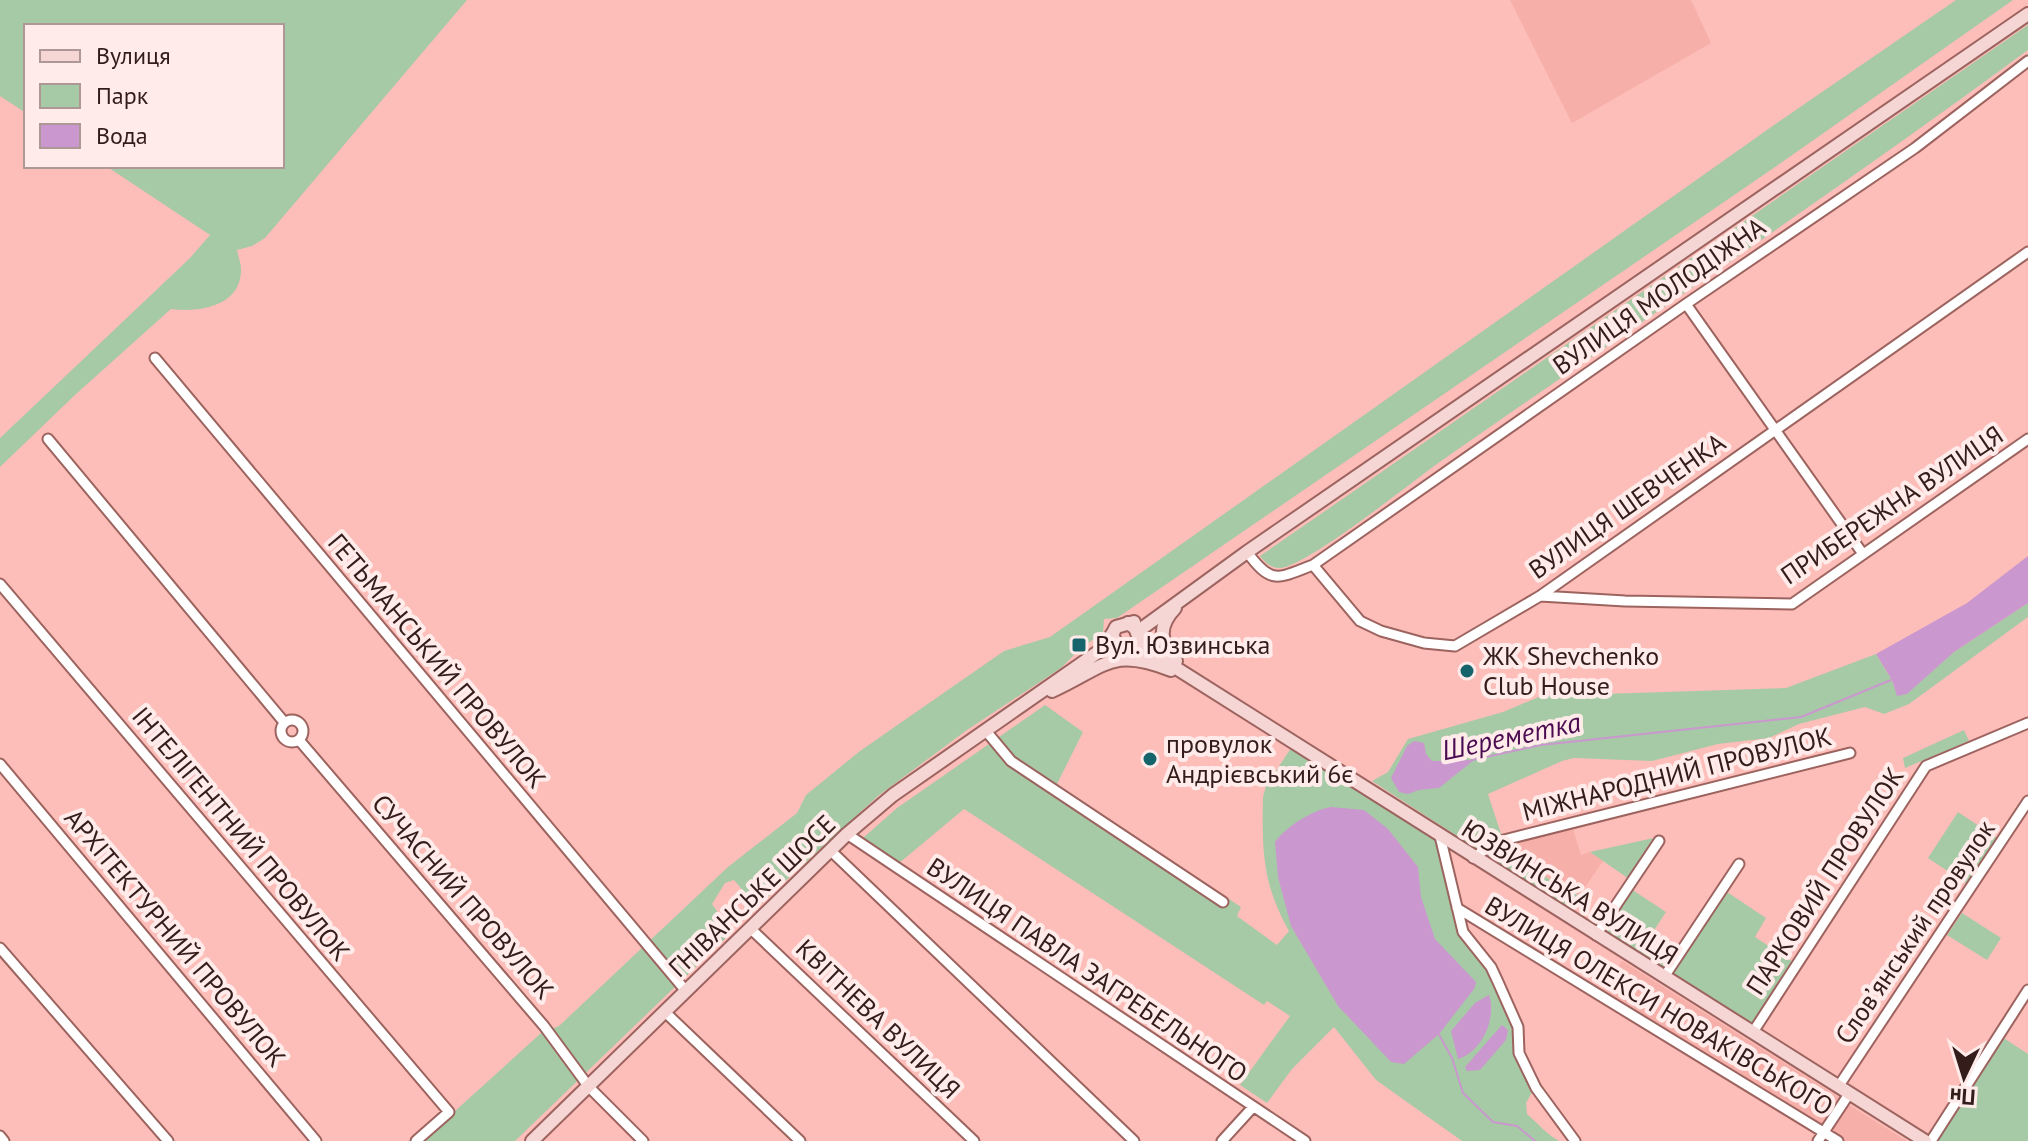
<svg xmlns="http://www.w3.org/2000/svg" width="2028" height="1141" viewBox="0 0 2028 1141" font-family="'PT Sans',sans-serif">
<rect width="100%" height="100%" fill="#fdbdb8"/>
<path fill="#f6afa9" d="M1510,0H1691L1711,43L1572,123Z
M1572,826L1581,855L1590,852L1603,861L1579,896L1537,872L1504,843Z
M1622,961L1843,1100L1823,1130L1599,994Z
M1849,1105L1907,1141H1843L1835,1136L1832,1131Z"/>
<path fill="#a7caa6" d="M0,0H467L265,238L252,246L237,250C238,256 241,263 241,269C242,306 199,313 171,309L76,394L0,467V438L190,258L210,235L106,166H282V26H26V113L0,96Z
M1956,0H2013L1778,165L1117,618L1104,619L1103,633L1081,648L1061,668L967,730L878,796L757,907L734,880L725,883L712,904L732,932L515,1141H422L541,1033L559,1026L728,867L797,813L806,795L860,751L1004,651L1050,637L1774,125Z
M2028,25V50C1837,191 1639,323 1444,459C1415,479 1306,568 1279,568C1270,568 1265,562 1260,556Z
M2028,603V617L1909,704L1884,714L1865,707L1799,724L1769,738L1718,744L1652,761L1574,758L1562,761L1488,794L1504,843L1537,872L1579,896L1571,910L1372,781L1388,772L1408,739L1503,712L1541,696L1786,688L1876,654L1892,680L1897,695L1906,694L1954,652Z
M1045,705L1083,732L1057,784L1241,907L1237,916L1277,945L1289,931C1262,883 1262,850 1263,797L1266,786L1291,748L1438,837L1463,932L1487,963L1516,1023L1519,1053L1534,1089L1526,1103L1527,1114C1539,1124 1544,1132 1559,1141H1462L1376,1080L1334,1027L1292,1069L1267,1103L1240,1085L1290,1016L1267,1001L1264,1005L964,809L898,864L863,838L897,808Z
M1964,730L1969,741L1905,768L1903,758Z
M1958,812L1997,838L1967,884L1928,858Z
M1658,837L1659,841L1632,881L1590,852Z
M1631,889L1666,912L1647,941L1671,957L1664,970L1604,931Z
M1727,892L1766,918L1755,937L1793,962L1752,1026L1671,975Z
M1962,913L2001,938L1987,960L1947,935Z
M1999,1035L2028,1054V1141H1939L1934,1137Z"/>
<path fill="#ca97ce" d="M2028,556V603L1954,652L1907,694L1897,696L1892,680L1876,654L1967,603Z
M1414,741L1424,743L1426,754L1432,761L1474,760L1439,788L1419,790L1408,794L1399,792L1391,778L1407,746Z
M1331,807L1364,810L1388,829L1418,867L1421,897L1435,939L1476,982L1474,989L1439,1034L1404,1064L1391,1062L1338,1006L1291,926L1278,877L1275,842C1286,827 1312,810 1331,807Z
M1489,995C1497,1018 1482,1052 1458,1059L1451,1031L1475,1003Z
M1502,1025L1508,1030L1506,1040L1480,1070L1467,1071L1465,1067Z"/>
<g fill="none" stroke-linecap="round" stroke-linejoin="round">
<path stroke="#ca97ce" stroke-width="2" d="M1472,760L1541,745L1801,717L1891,680
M1438,1033L1452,1058L1463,1093L1493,1122L1517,1126L1535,1141"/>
<defs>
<path id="street" d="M1686,304L1863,554
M155,358L686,991
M48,439L284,722
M1247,552C1272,586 1278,578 1313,565L1360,621L1381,631L1424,643L1455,646L1540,596L2028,252
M1313,565L1686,304L1915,148L2028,61
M0,584L449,1112L416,1141
M1540,596L1625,601L1792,604L2028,439
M281 731a11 11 0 1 1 22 0a11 11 0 1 1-22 0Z
M986,731L1011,761L1223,902
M299,740L544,1026L589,1087L643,1141
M0,764L316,1141
M847,834L1305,1141
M1440,836L1463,932L1491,967L1498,982L1518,1027L1519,1053L1536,1088L1575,1141
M830,850L1134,1141
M1473,858L1496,842L1850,753
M1457,908L1838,1141
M751,929L974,1141
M1596,935L1659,841
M0,948L168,1141
M1664,977L1739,864
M665,1012L800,1141
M1753,1032L1926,766L2028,723
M1838,1087L2028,801
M0,1136L4,1141
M1222,1141L1253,1107
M1818,1141L1849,1094
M1931,1141L2028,990"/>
<path id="secondary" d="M1175,608C1157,627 1160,643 1176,661
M1128,623L1135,628L1141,643L1176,668L1925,1141
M1137,632L1247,552L2028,14
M1112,634L1117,646L1138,649L1148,654
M1052,691C1105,667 1111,646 1171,670
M532,1141L847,834L893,795L1101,650L1108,643L1116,627L1134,622"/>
</defs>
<use href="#street" stroke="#9c635f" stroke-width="13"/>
<use href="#secondary" stroke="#9c635f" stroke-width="16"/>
<use href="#street" stroke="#fff" stroke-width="9"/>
<use href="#secondary" stroke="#f5d6d5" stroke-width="12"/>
</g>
<g fill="#16646b" stroke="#ffebe9" stroke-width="3">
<rect x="1071" y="637" width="16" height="16" rx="4"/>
<circle cx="1467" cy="671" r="8"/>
<circle cx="1150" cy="759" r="8"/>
</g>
<g text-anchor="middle" stroke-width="8" stroke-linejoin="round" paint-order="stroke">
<g font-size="26" fill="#331c1a" stroke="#ffebe9">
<text transform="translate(1659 296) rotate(-35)" y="9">ВУЛИЦЯ МОЛОДІЖНА</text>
<text transform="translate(1892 505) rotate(-34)" y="9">ПРИБЕРЕЖНА ВУЛИЦЯ</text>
<text transform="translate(1627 506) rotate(-35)" y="9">ВУЛИЦЯ ШЕВЧЕНКА</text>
<text transform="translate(437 661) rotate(50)" y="9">ГЕТЬМАНСЬКИЙ ПРОВУЛОК</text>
<text transform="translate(1677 774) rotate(-14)" y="9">МІЖНАРОДНИЙ ПРОВУЛОК</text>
<text transform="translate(241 834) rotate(50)" y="9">ІНТЕЛІГЕНТНИЙ ПРОВУЛОК</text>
<text transform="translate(1825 881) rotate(-57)" y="9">ПАРКОВИЙ ПРОВУЛОК</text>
<text transform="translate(1570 892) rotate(32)" y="9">ЮЗВИНСЬКА ВУЛИЦЯ</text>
<text transform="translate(752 896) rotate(-44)" y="9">ГНІВАНСЬКЕ ШОСЕ</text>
<text transform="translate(463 897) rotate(49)" y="9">СУЧАСНИЙ ПРОВУЛОК</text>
<text transform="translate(1915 932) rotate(-56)" y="9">Словʼянський провулок</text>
<text transform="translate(175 938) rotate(50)" y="9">АРХІТЕКТУРНИЙ ПРОВУЛОК</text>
<text transform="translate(1087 970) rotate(34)" y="9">ВУЛИЦЯ ПАВЛА ЗАГРЕБЕЛЬНОГО</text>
<text transform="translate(1659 1006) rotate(31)" y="9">ВУЛИЦЯ ОЛЕКСИ НОВАКІВСЬКОГО</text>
<text transform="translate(878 1019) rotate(44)" y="9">КВІТНЕВА ВУЛИЦЯ</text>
</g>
<g font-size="26" fill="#331c1a" stroke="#ffebe9" text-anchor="start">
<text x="1095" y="654">Вул. Юзвинська</text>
<text x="1483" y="665">ЖК Shevchenko<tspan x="1483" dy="30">Club House</tspan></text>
<text x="1166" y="753">провулок<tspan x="1166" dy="30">Андрієвський 6є</tspan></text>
</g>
<g font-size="28" font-style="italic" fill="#4a0b50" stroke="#ffebe9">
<text transform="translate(1511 736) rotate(-12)" y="10">Шереметка</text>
</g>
</g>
<rect x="24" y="24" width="260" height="144" fill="#ffebe9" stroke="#ad9896" stroke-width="2"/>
<rect x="40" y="50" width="40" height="12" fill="#f5d6d5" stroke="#ad9896" stroke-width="2"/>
<text x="96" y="64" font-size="24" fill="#331c1a">Вулиця</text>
<rect x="40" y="84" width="40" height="24" fill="#a7caa6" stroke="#ad9896" stroke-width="2"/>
<text x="96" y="104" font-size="24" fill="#331c1a">Парк</text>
<rect x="40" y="124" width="40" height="24" fill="#ca97ce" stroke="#ad9896" stroke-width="2"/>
<text x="96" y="144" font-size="24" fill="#331c1a">Вода</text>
<g transform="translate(1964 1077) rotate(184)" stroke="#ffebe9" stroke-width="6" paint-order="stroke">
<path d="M0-6L14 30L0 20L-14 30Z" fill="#331c1a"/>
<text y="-12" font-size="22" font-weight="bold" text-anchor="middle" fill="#331c1a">Пн</text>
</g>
</svg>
